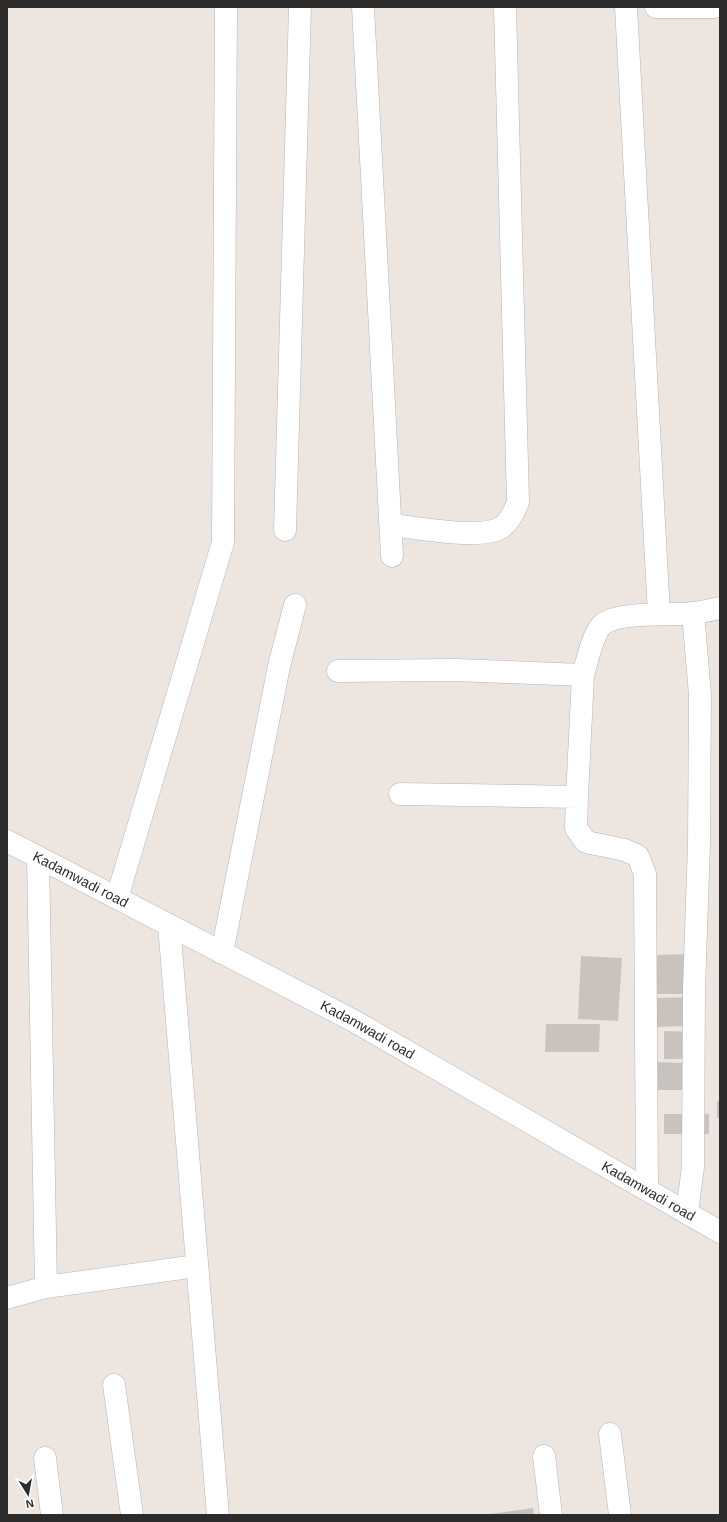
<svg xmlns="http://www.w3.org/2000/svg" width="727" height="1522" viewBox="0 0 727 1522" font-family="Helvetica,sans-serif">
<rect width="100%" height="100%" fill="#ede6e0"/>
<path fill="#c8c3bf" d="M692,954V994H649L654,955Z
M581,956L622,958L618,1021L578,1019Z
M690,997V1026L655,1027L654,998Z
M546,1024H600L599,1052H545Z
M664,1031L701,1032V1059H664Z
M652,1062L683,1063V1090H652Z
M717,1101H720V1118H717Z
M664,1114H709V1134H664Z
M533,1508L534,1515H490V1514Z"/>
<g fill="none" stroke-linecap="round" stroke-linejoin="round">
<defs>
<path id="street" d="M363,7L392,556
M626,7L659,614
M656,7H714
M392,525C417,528 473,538 496,530C508,526 514,513 518,502L505,7
M285,530L300,7
M338,671L456,670L583,675C587,662 593,632 603,624C621,611 671,616 693,613C702,612 711,610 720,608
M400,794L577,797L583,675
M577,797L576,828L586,842L625,850L638,856L645,874L647,1190
M38,857L46,1287
M117,898L223,542L226,7
M169,925L218,1515
M222,953L279,666L295,605
M687,1213L693,1167L694,989L699,844L700,695L693,613
M7,1298L46,1287L196,1266
M114,1385L132,1515
M610,1434L620,1515
M544,1456L551,1515
M45,1458L52,1515"/>
<g id="secondary">
<path id="s1" d="M7,841L354,1021L720,1232"/>
</g>
</defs>
<use href="#street" stroke="#b0b4bb" stroke-width="23"/>
<use href="#secondary" stroke="#b0b4bb" stroke-width="23"/>
<use href="#street" stroke="#fff" stroke-width="22"/>
<use href="#secondary" stroke="#fff" stroke-width="22"/>
</g>
<g text-anchor="middle" stroke-width="4" stroke-linejoin="round" paint-order="stroke">
<g font-size="14" fill="#2c2c2c" stroke="#fff">
<text dy="5" stroke="none"><textPath href="#s1" startOffset="83">Kadamwadi road</textPath></text>
<text dy="5" stroke="none"><textPath href="#s1" startOffset="407">Kadamwadi road</textPath></text>
<text dy="5" stroke="none"><textPath href="#s1" startOffset="731">Kadamwadi road</textPath></text>
</g>
</g>
<rect width="727" height="1522" fill="none" stroke="#2c2c2c" stroke-width="16"/>
<g transform="translate(28 1494) rotate(169)" stroke="#ffffff" stroke-width="3" paint-order="stroke">
<path d="M0-3L7 15L0 10L-7 15Z" fill="#2c2c2c"/>
<text y="-6" font-size="11" font-weight="bold" text-anchor="middle" fill="#2c2c2c">N</text>
</g>
</svg>
